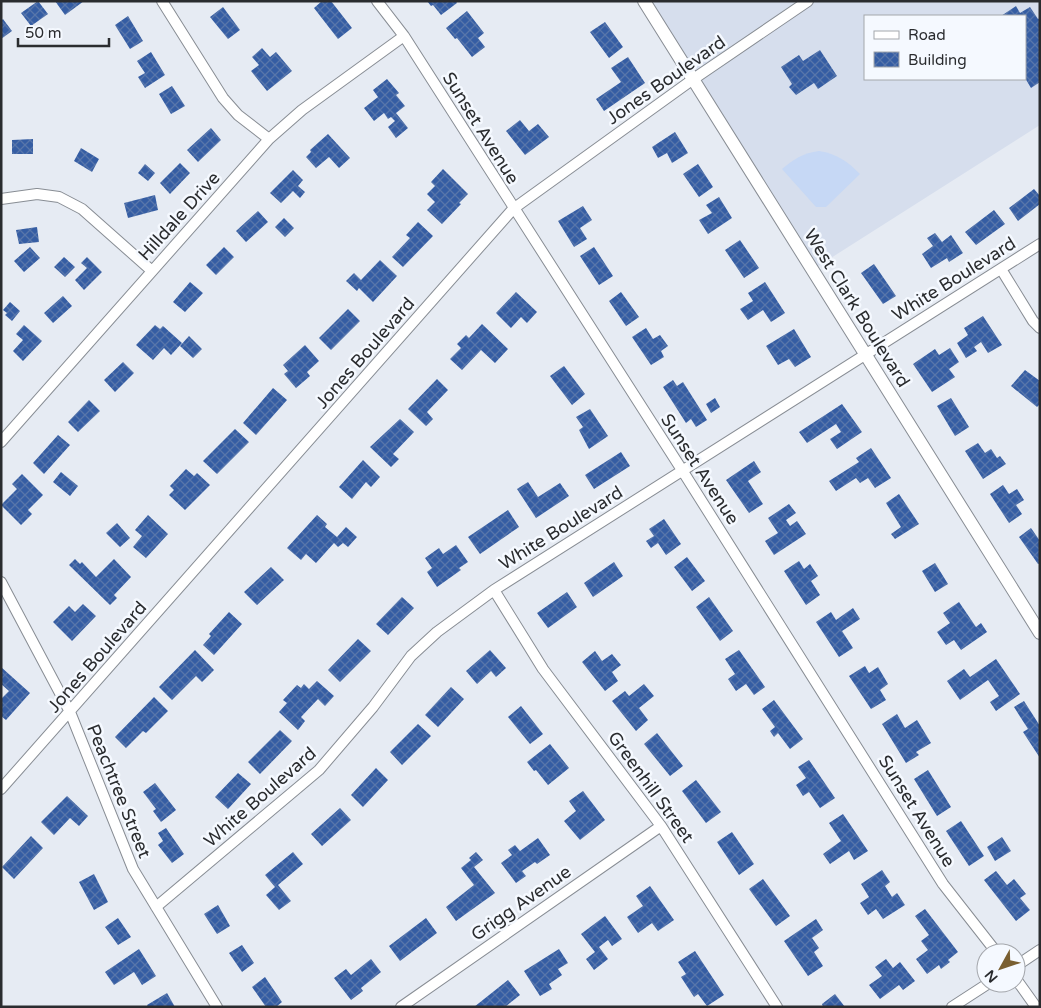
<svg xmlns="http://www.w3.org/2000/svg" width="1041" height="1008" viewBox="0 0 1041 1008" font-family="'Varela Round',sans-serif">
<defs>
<pattern id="building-cross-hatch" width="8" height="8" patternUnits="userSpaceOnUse" patternTransform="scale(1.25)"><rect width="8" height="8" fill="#355da3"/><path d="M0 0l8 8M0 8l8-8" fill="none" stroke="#5876aa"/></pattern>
</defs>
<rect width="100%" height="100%" fill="#e6ebf3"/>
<path fill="#d6deed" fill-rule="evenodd" d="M644,1H1040V125L812,270ZM865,16H1025V79H865Z"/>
<path fill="#c6d8f5" d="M819,151C837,154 847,161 860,174L826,207H816L782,169C794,159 803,153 819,151Z"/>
<path fill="url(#building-cross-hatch)" d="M38,1L48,14L31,26L21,13Z
M55,1H84L65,15Z
M322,1H331L352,28L338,39L314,8Z
M427,1H456L457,3L441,15L433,5L431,6Z
M1016,6L1020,13L1030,7L1038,19L1040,18V82L1031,88L1025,78V16H1001Z
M223,7L240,30L228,39L210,17Z
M467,11L484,33L478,38L485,47L472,57L457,38L455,39L446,28Z
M128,16L143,41L130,49L115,25Z
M3,19L12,31L1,39V21Z
M605,22L623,47L609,58L590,32Z
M262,48L270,57L276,52L292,71L267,91L251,71L259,65L252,57Z
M820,50L837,76L818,89L814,83L796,95L789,87L792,84L781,67L799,55L803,61Z
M151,52L165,75L145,88L138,77L145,73L137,61Z
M628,57L645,83L604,111L596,99L621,82L611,68Z
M387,79L399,93L396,95L405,106L396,113L408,128L396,138L388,127L395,121L391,117L388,119L384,113L374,121L364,108L378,97L373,90Z
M172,86L185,106L171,114L159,94Z
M520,120L529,131L538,124L549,137L525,155L506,131Z
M211,128L221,140L198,162L187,150Z
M675,132L688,153L672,163L667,153L658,158L652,147Z
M328,134L350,158L339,168L329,157L316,168L306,157L311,152L310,150Z
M33,139V154H12V140Z
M81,148L99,159L92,172L74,161Z
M180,163L190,173L170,194L160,183Z
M145,164L155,173L148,181L138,173Z
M698,164L713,187L699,197L683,174Z
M443,169L468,194L459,203L461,204L442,224L427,210L435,202L427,194L435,186L431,182Z
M293,170L303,180L298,186L305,192L300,198L293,191L281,203L270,193Z
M1034,189L1040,196V204L1018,221L1009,208Z
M155,195L158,210L128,218L124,203Z
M719,197L732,218L708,234L699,220L712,213L706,205Z
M583,206L592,220L580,228L587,239L574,247L558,221Z
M994,210L1005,224L976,245L965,232Z
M258,211L268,222L246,242L236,231Z
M284,218L294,228L285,237L275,227Z
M418,222L433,236L403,267L392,257L410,238L406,235Z
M37,227L39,242L19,244L16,230Z
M935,233L942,242L951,235L963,253L949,262L947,258L931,268L922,254L933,246L927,238Z
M740,240L759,268L744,278L725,250Z
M30,247L40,258L24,272L14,261Z
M224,247L234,257L216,275L206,265Z
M594,247L613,276L599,285L580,256Z
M64,257L75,267L65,277L54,267Z
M87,257L102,272L84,290L75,280L87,268L81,263Z
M380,260L397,276L373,302L359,288L357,291L346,281L354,273L361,280Z
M874,264L896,296L883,304L861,273Z
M190,282L203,293L185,312L173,302Z
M765,282L785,313L771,322L763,310L748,320L740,309L753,301L748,293Z
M516,292L537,312L527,323L521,317L511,328L496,313Z
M621,292L639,317L626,326L609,301Z
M63,296L72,306L53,323L44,313Z
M10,302L20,311L12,321L5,315L7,313L3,310Z
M348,309L360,321L331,350L319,338Z
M983,316L1002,345L988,353L981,342L974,347L977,351L966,358L957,343L968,335L964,328Z
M482,324L508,349L495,363L481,350L462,370L450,359L461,348L457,344L466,335L469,338Z
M24,325L42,341L23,361L13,351L23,340L16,334Z
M155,325L160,329L163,326L182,343L171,355L164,348L153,360L136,345Z
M646,328L653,339L660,335L668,346L661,351L664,357L651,365L632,337Z
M794,329L811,357L795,367L789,359L778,365L766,346Z
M189,336L202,349L193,358L180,346Z
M305,345L319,361L307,372L310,376L296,388L284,374L288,371L283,365Z
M950,348L959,362L949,369L955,377L932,392L913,364L935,349L939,355Z
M123,362L134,373L115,392L104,380Z
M564,366L585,394L572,405L550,376Z
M1025,370L1040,381V404L1037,407L1011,386Z
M437,379L448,390L427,412L433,419L426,426L408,409Z
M673,380L677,386L683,382L707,420L696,427L691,419L686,423L663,387Z
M273,388L287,400L256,435L243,423Z
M715,398L720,407L711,413L706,404Z
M951,398L969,427L955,436L937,406Z
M89,400L100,411L78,432L68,422Z
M842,404L862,432L837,449L830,439L841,432L836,424L807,443L799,432Z
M590,409L608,436L589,449L579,430L583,427L576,417Z
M400,419L414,432L393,454L399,459L391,467L370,447Z
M235,429L249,442L217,474L203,461Z
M58,435L70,445L44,474L33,463Z
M978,443L985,453L991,449L997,458L1000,456L1006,464L983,479L965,451Z
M871,448L891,478L875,488L868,478L860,483L856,478L836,491L829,481L859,462L856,458Z
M621,452L630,466L594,489L585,475Z
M363,460L380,477L371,487L366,482L352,499L339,487Z
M754,461L761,472L748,481L763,504L749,513L726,480Z
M186,469L194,476L197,473L210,485L185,510L169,495L174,490L170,486Z
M61,472L78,486L70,496L53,482Z
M22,474L43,495L28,510L32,514L21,525L1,505L17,489L12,484Z
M528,482L538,497L560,483L569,496L536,518L517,489Z
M1003,485L1009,494L1017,489L1024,500L1016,505L1022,514L1009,523L990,494Z
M899,494L919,524L895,539L891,534L901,527L886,503Z
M789,504L796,513L786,520L790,526L797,521L806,534L774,555L765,541L778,533L768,518Z
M508,510L519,527L480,554L468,537Z
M148,515L168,534L146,558L133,547L142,536L135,530Z
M317,515L327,524L325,527L337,537L346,527L357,537L348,547L343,543L338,547L334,543L316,563L306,554L301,560L287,548Z
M664,519L681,544L666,555L658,543L651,548L646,541L654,536L649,529Z
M117,523L130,538L120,547L106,533Z
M1031,528L1040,541V563L1038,564L1019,537Z
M456,545L468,562L459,568L461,570L437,587L427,572L432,568L425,558L439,548L443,554Z
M687,557L705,581L692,591L674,567Z
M75,559L80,564L82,562L96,577L114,559L131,577L114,595L117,598L110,605L69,565Z
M799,561L804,569L810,564L818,576L811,581L820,595L806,605L784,571Z
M614,562L623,576L593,597L584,583Z
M935,563L948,584L935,592L922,571Z
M271,567L284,580L257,605L244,592Z
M567,592L577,607L548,628L537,613Z
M402,597L414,608L388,635L376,624Z
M709,597L733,631L720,641L696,607Z
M959,602L976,627L981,623L987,632L961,650L954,640L946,645L937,632L950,623L943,613Z
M83,604L96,616L72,641L53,622L69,606L75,612Z
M853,608L860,619L842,631L853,648L839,657L816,622L831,612L836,620Z
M229,612L242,624L214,655L203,645L211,636L209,634Z
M358,639L371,651L340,682L328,670Z
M195,650L214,670L202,682L196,676L172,700L159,687Z
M490,650L506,668L496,677L491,671L477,684L466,671Z
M739,650L765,687L754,695L746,684L736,691L728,679L735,674L725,659Z
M595,651L602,661L612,654L621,665L612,672L618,681L605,691L582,662Z
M996,659L1020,694L996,711L990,702L999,696L988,680L960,700L947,681L964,669L970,677Z
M865,666L869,673L878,667L888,684L880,690L886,700L871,709L849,676Z
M1,667L30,693L6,720L1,716V699L9,691L1,684Z
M317,681L334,696L325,706L318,699L301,717L305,721L298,730L279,712L287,703L283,700L297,685L301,688L304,684L309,689Z
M644,684L654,696L639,708L648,720L636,731L612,701L625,691L629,696Z
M451,687L464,699L438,727L425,715Z
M154,697L168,711L146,733L143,731L126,748L115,737Z
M774,700L803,739L790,749L778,733L774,737L770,731L775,727L762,709Z
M1024,701L1040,726V758L1023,732L1028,729L1014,707Z
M521,706L543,734L530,744L508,717Z
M897,714L905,728L917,720L931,743L916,752L919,755L906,763L882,724Z
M418,724L431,736L402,765L390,752Z
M280,730L292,741L260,774L248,762Z
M657,733L683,766L670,776L644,744Z
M550,744L569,768L548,785L536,770L534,771L527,762Z
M809,760L835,798L820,808L809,792L803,796L796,785L806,778L798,767Z
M376,768L388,780L363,807L351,795Z
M928,770L951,807L937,816L914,779Z
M238,773L251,784L228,809L215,797Z
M696,780L721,812L706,823L682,791Z
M155,783L176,810L161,822L153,811L156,809L143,792Z
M583,791L605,820L580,840L564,821L576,811L569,801Z
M67,796L88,816L79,826L70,818L54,835L41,822Z
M340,808L351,820L322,846L311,834Z
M843,814L868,851L854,860L849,851L830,864L823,854L841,841L829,823Z
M961,821L984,856L969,866L946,831Z
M166,828L184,854L172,863L158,845L163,841L158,833Z
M732,832L754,864L739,875L717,842Z
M31,836L43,848L14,879L2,867Z
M1002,837L1011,851L995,861L987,847Z
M538,838L550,855L537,864L535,862L522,871L526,876L516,883L501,863L512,855L508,850L515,845L520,851Z
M293,852L303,864L278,885L291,901L279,910L266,895L275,887L265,875Z
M476,852L483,860L474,867L495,893L456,921L446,907L474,885L461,868L471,860L469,858Z
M882,870L890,882L885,886L892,897L897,893L905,905L883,919L876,909L868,915L860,903L869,897L861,884Z
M996,871L1007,885L1014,879L1026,894L1020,898L1030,910L1016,921L984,880Z
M94,874L108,902L94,910L79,882Z
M763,879L790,916L776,926L749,889Z
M650,886L674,920L658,931L652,923L638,933L627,917L643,906L636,896Z
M218,905L230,926L217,934L204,914Z
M925,909L958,952L948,960L950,962L941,969L939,965L927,974L916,959L928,950L921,941L929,935L915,916Z
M605,916L622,939L612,946L608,940L599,947L608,959L594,970L586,959L595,952L581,934Z
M118,918L131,937L118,945L105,927Z
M426,918L437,933L400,961L389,946Z
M816,919L823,930L812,938L819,948L814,952L823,966L808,976L784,941Z
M242,945L254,963L242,972L229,953Z
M139,949L156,976L142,985L134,972L114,985L105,972Z
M559,949L568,963L558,969L562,975L549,984L552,989L540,996L524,971Z
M695,951L724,995L707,1006L698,994L694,997L681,977L686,974L678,962Z
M371,959L381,972L361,988L363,991L351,1000L334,978L346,969L351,975Z
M886,959L893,968L900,962L915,981L903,990L899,985L880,999L869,985L882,976L875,967Z
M265,977L282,1002L276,1007H266L252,987Z
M508,980L520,995L505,1007H474Z
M167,993L175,1007H148L147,1005Z
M835,994L845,1007H823L822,1004Z"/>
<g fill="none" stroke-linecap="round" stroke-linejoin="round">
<defs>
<path id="minor" d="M162,1L223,98L238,115L269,139
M377,1L404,36L682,470L943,884L997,953
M1,199L37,194L59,197L82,209L152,271
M1001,269L1033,321L1040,328
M1,442L269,139L302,110L404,36
M1,582L70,712L133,869L217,1007
M494,590L543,669L661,826L777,1007
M1,789L513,209L692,80L808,1
M156,907L319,770L373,707L411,656L437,632L494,590L1040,244
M1016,966L1040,950
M1016,979L1036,1007
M401,1007L661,826
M952,1007L989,983"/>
<path id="tertiary" d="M644,1L1040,633"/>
</defs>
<use href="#minor" stroke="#888d94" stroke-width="12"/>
<use href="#tertiary" stroke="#888d94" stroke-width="14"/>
<use href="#minor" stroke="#fff" stroke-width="10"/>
<use href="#tertiary" stroke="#fff" stroke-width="12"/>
</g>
<g text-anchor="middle" stroke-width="5" stroke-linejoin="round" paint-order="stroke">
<g font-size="18" fill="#2a2c2f" stroke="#f5f9ff">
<text transform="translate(666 80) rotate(-35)" y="6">Jones Boulevard</text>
<text transform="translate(481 128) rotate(58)" y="6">Sunset Avenue</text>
<text transform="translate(179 216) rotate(-48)" y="6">Hilldale Drive</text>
<text transform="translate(954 279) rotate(-32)" y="6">White Boulevard</text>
<text transform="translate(857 308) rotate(58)" y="6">West Clark Boulevard</text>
<text transform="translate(365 353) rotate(-49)" y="6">Jones Boulevard</text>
<text transform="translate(700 469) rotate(57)" y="6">Sunset Avenue</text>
<text transform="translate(561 528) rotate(-32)" y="6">White Boulevard</text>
<text transform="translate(97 657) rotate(-49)" y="6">Jones Boulevard</text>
<text transform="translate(651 787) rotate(54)" y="6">Greenhill Street</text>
<text transform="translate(119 791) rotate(68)" y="6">Peachtree Street</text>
<text transform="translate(260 797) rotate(-41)" y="6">White Boulevard</text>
<text transform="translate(917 811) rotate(58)" y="6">Sunset Avenue</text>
<text transform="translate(521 903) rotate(-35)" y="6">Grigg Avenue</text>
</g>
</g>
<rect width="1041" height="1008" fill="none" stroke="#2a2c2f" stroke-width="5"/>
<rect x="864" y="15" width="162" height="65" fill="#f5f9ff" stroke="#a4a7ac"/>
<rect x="874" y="31" width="25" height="8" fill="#ffffff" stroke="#a4a7ac"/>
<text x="908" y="40" font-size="15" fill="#2a2c2f">Road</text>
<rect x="874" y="52" width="25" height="15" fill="url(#building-cross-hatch)" stroke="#a4a7ac"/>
<text x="908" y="65" font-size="15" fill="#2a2c2f">Building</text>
<g transform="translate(1001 968) rotate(230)"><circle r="24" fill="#f5f9ff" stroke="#a4a7ac"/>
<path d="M0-4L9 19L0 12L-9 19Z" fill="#795f31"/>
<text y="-8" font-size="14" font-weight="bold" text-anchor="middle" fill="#2a2c2f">N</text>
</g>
<path d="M18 38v8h91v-8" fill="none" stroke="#2a2c2f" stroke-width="2.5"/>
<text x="25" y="38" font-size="15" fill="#2a2c2f" stroke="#f5f9ff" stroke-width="4" paint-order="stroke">50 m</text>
</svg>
